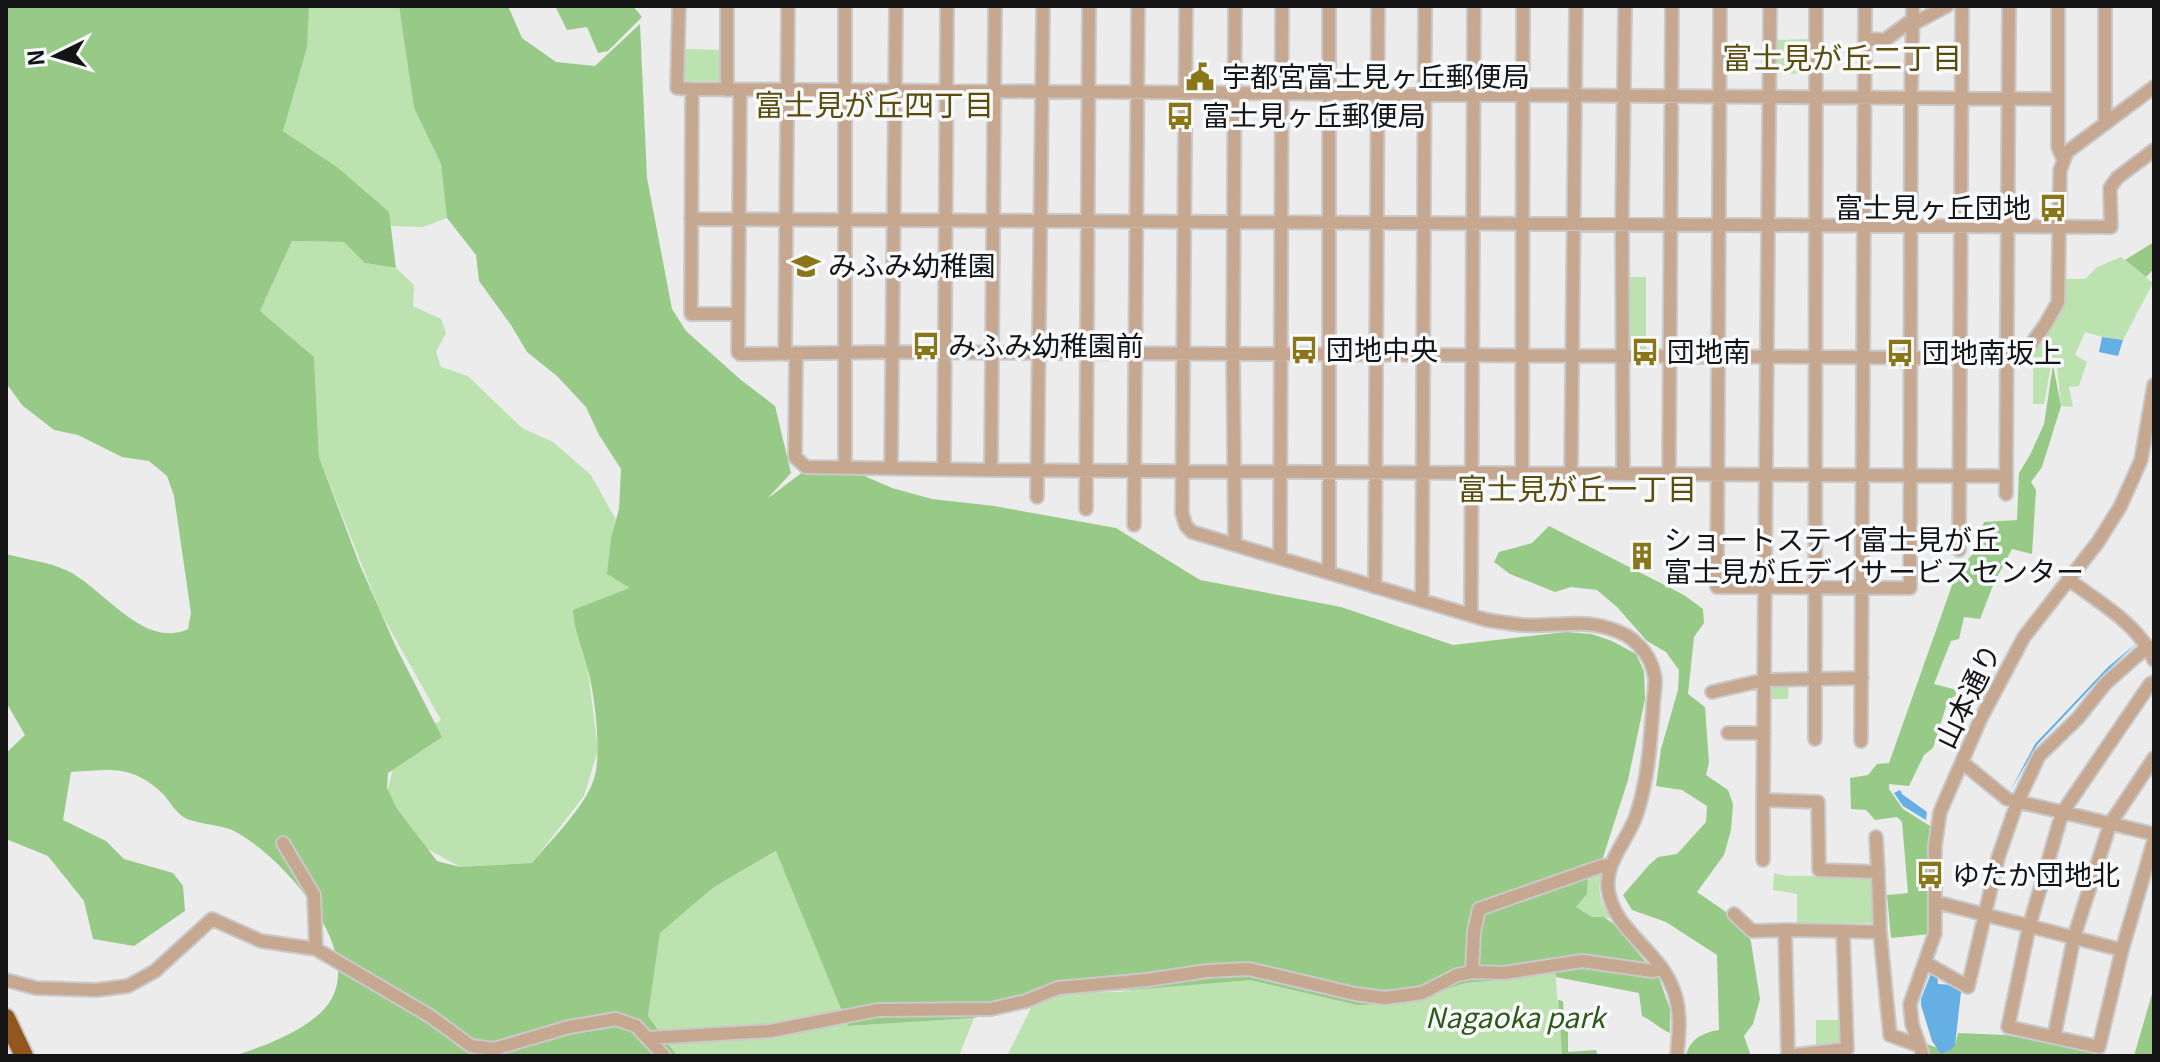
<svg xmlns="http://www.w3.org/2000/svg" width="2160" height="1062" viewBox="0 0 2160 1062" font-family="Georgia,'Noto Sans JP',serif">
<rect width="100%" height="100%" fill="#ececed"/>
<path fill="#bce2af" d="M308,6H399L414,108L441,164L447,218L423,227L391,226L337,167L283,131Z
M1812,39V74L1774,73V40Z
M684,49L723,50V81H683Z
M292,241L345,242L365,263L396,268L414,285L413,306L441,319L446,333L436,352L441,367L468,376L522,428L553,442L591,475L616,520L631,587L588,671L598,750L584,796L532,863L460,867L424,847L385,800L398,749L441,720L381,613L319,457L314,357L260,311Z
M2121,257L2153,283L2123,340L2102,337L2085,332L2075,355L2087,362L2079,386L2069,387L2073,407L2061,406L2056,358L2032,357L2035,351L2064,301L2065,279H2085L2097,267Z
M1626,277H1646V349H1629L1626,347Z
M2033,365H2051L2044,404H2033Z
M1773,682H1789L1788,699H1768V688Z
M777,851L848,1026L974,1018L959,1056H677L648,1016L660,933L714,887Z
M1598,871L1601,875C1597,892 1601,904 1611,918L1592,917L1576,907L1587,894L1588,880Z
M1774,873L1787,876L1869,875L1874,880L1878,918L1873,923H1797V894L1773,890Z
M1555,969L1562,1056H1007L1033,1004L1064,993L1119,992L1208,979L1250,980L1357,1005L1403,1004L1465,983L1512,979Z
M1816,1020H1842V1039L1837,1044L1816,1047Z"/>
<path fill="#97ca86" d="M6,6H309L307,47L283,131L337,167L389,212L396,268L365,263L344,242L292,241L260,311L314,357L319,457L359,563L396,647L442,737L388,773L387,788L397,809L437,861L460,867L532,863C551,840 585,807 594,779C602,754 595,696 588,670C583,649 574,631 573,610L630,588L607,574L611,539L619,509L621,469L599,435L586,407L557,376L527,352L511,325L479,281L476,255L447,218L441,164L414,108L399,6H508L522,38L556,62L595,66L640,24L647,178L672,309L686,331L741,380L775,406L791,473L767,499L808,468L853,471L892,488L932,499L994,506L1116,528L1200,580L1341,607L1453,645L1566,632L1592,634L1612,641L1636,654L1644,671L1645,699L1628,780L1599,870L1588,879L1587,894L1576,907L1592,917H1604L1614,924L1659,978L1670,1009V1033C1661,1030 1653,1021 1642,1016L1639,993L1556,977L1555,969L1512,979L1465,983L1403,1004L1357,1005L1250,980L1130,990L1064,993L974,1018L848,1026L776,851L714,887L660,933L648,1016L677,1056H503L491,1046L479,1056H234C264,1046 316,1028 332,998C361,944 279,854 234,831C220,824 192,824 182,816C174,810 169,800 162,793C131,764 110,770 71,772L63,820L106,841L124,859L173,873L183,886L185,911L134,946L93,939L84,901L48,856L6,839V753L25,735L6,702V554C25,559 48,562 66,570C103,587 143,650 188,629L191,613L174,496L167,476L149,461L122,457L78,435L54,430L22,405L6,383Z
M555,6H633L642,17L608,51L598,53L587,27L567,30Z
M2154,242V269L2146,277L2125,260Z
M2053,365L2061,406L2042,467L2031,482L2036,490L2032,554L2012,549L1994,583L1980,619L1964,617L1959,639L1951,641L1934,684L1957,690L1955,696L1948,700L1933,748L1924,755L1909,786L1889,784V789L1903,809L1930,826V934L1891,938L1887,895L1908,893L1902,822L1897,817L1875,820L1866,810L1851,809L1850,778L1868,775L1877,764L1889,763L1956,574L1975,551L1984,522L2017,520L2019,473L2030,455L2044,424Z
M1549,526L1684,595L1703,609L1704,623L1694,637L1688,694L1705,707L1709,763L1706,775L1728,790L1733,804L1731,830L1724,855L1697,892L1745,925L1751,942L1760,999L1753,1024L1744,1036L1751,1056H1686C1689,1040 1703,1032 1719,1030L1717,955L1666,922L1632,910L1623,895L1649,865L1658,857L1677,854L1706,822L1707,806L1682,790L1656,786L1661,749L1678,690L1679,670L1666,652L1647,641L1617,607L1597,590L1571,587L1555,592L1510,574L1494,562L1499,552L1532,543Z
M2154,987V1056H2134Z
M1558,1000L1563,1001L1564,1017L1589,1016L1587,1022L1574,1023L1568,1029V1052L1596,1050L1598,1056H1562Z
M1958,1033L2006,1035L2112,1056H1930L1926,1044L1938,1048L1955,1045Z"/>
<path fill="#65afe4" d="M2102,337L2123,340L2118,356L2099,352Z
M2138,642L2104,674L2037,745L2009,793L2035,744L2108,667Z
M1900,790L1902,794L1927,812L1926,820L1903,806L1894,793Z
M1932,971L1937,973L1938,984L1953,985L1960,988L1961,992L1955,1045L1952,1049L1941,1054L1932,1041L1921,1005V999Z"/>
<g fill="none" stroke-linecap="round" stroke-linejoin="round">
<defs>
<path id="minor" d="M679,6L677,88L692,89
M727,6V90
M995,6L991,470L2006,476
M1186,6L1182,513L1186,526L1192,532L1487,620C1499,622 1511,624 1523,625C1552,627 1580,619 1608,628C1632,634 1651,652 1655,678C1656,687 1653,699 1653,708C1650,745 1648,781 1636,816C1627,841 1605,862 1608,889C1613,929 1656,949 1671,984C1682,1007 1679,1032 1677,1056
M1235,6L1233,355L1235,545
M1720,6L1717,587L1910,588L1911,98L1913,6
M1770,6L1763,800L1818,802L1819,870L1878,872L1880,932L1890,1035L1920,1046
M2058,6V147L2063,159
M2105,6V124
M1913,24L1947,6
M1865,39L1885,40L1913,19
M740,90L738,352L740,354L893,352L2000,358L2019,357L2024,354L2045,325L2058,302L2060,170L2067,152L2154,87
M691,219L2111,227L2110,188L2117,178L2154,150
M737,314H691L692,89L2058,99
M796,353L795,457L806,467L991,470
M785,354L788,6
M845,468V6
M891,468L896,6
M944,469L947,6
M1522,472L1523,6
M1571,473L1576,6
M1623,473L1622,224L1625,6
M1669,474L1672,6
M2006,494L2009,6
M1037,497L1043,6
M1086,509L1089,6
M1134,525L1138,6
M1959,550L1962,6
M1280,558L1282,6
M1329,573V6
M2068,579C2098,602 2139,624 2154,660
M1375,587L1378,6
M1422,601L1425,6
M1471,615L1474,6
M2154,682L2150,684L2062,813L2029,927L2008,1027L2099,1047L2122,950L2154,840
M1712,692L1764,680L1862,678
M1728,733H1764
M1815,739L1816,6
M1861,741L1865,6
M1962,762L2007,799L2154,834
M1876,837L1878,872
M283,843L314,895L316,949
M1763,860V800
M1936,902L2122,950
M1734,914L1752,931L1785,930
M1843,931L1880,932
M1926,963L1968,987L1998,858L2017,803L2039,756L2078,718L2106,683L2148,646
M1472,972L1474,932L1479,909L1602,866L1611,865
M6,980L36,988L96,990L128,986L155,971L212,919L261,941L316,949L430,1016L471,1046L494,1049L569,1027L616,1019L636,1026L664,1056
M2054,1037L2074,937L2110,824L2154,758
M649,1038L770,1031L878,1010L991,1009L1026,1001L1058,988L1147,980L1207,971L1249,969L1355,994L1385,998L1422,993L1457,975L1472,972L1504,973L1582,961L1653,971L1662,968
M1787,1056L1847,1049L1843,931L1785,930L1788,1055
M1923,1056L1912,1024L1910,1004L1935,933V846L1940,812L1981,718L2024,637L2098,542L2120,507L2141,460L2154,385"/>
<path id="highway" d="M6,1018L24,1056"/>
</defs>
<use href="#minor" stroke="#c9c9ca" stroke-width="16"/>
<use href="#highway" stroke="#c9c9ca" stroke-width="22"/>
<use href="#minor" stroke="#c6a790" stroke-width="12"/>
<use href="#highway" stroke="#93561c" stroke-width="18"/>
</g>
<defs>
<symbol id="civic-bare" viewBox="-9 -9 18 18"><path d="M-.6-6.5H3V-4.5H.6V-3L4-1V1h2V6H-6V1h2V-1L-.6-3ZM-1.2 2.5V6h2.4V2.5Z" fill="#887619" stroke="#f9fafb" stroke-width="2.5" paint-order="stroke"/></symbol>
<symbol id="bus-bare" viewBox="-9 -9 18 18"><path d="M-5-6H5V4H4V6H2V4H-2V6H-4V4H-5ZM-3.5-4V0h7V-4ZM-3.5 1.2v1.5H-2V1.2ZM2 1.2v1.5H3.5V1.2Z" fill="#887619" stroke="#f9fafb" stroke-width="2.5" paint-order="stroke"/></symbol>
<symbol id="school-bare" viewBox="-9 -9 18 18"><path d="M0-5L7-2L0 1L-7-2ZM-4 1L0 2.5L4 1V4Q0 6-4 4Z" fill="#887619" stroke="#f9fafb" stroke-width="2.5" paint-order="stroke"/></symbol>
<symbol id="building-bare" viewBox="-9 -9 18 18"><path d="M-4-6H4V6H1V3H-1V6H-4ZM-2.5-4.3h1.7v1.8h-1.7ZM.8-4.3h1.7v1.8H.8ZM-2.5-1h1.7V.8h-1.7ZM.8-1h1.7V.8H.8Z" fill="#887619" stroke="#f9fafb" stroke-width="2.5" paint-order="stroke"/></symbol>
</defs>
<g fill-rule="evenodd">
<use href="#civic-bare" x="1180" y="57" width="40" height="40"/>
<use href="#bus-bare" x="1160" y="96" width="40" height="40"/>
<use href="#bus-bare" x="2033" y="188" width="40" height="40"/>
<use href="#school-bare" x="786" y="246" width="40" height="40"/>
<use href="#bus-bare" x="906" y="326" width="40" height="40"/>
<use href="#bus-bare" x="1284" y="330" width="40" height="40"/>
<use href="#bus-bare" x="1625" y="332" width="40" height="40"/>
<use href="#bus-bare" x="1880" y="333" width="40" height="40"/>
<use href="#building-bare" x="1622" y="536" width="40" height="40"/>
<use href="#bus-bare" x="1910" y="855" width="40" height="40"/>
</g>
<g text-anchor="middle" stroke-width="7" stroke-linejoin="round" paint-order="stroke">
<g font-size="28" fill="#141415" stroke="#f9fafb" text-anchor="start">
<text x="1222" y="87">宇都宮富士見ヶ丘郵便局</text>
<text x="1202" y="126">富士見ヶ丘郵便局</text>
<text x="2031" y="218" text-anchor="end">富士見ヶ丘団地</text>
<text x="828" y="276">みふみ幼稚園</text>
<text x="948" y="356">みふみ幼稚園前</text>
<text x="1326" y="360">団地中央</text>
<text x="1667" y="362">団地南</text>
<text x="1922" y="363">団地南坂上</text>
<text x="1664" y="550">ショートステイ富士見が丘<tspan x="1664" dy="32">富士見が丘デイサービスセンター</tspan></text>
<text x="1952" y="885">ゆたか団地北</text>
</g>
<g font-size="28" fill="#141415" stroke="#f9fafb">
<text transform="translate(1968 696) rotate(-64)" y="10">山本通り</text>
</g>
<g font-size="28" font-style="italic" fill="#2b5a17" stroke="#f9fafb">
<text x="1515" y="1028">Nagaoka park</text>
</g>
<g font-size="30" fill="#5a4d0e" stroke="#f9fafb">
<text x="1842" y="69">富士見が丘二丁目</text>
<text x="874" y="116">富士見が丘四丁目</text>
<text x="1577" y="500">富士見が丘一丁目</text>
</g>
</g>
<rect width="2160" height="1062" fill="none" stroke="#141415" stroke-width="16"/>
<g transform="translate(56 56) rotate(265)" stroke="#f9fafb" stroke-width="6" paint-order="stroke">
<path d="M0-6L14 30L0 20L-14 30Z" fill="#141415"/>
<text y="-12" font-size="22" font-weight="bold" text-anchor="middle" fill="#141415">N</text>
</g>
</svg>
